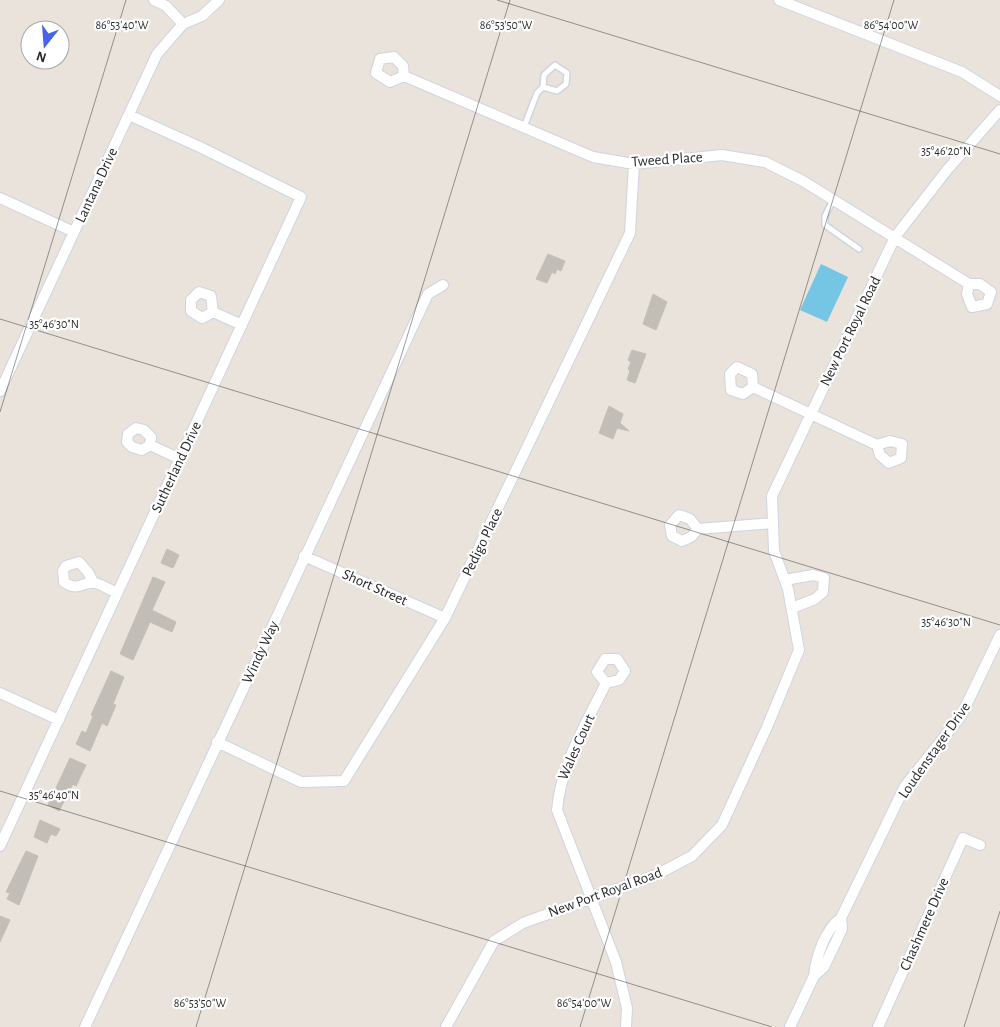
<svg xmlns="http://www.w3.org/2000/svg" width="1000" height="1027" viewBox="0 0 1000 1027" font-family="'Alegreya Sans',sans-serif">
<rect width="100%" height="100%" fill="#e9e3db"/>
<path fill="#75c5e4" d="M821,264L848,277L827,322L800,310Z"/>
<path fill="#c2bdb6" stroke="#c4bfb5" d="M548,254L565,261L561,271L557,269L555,274L552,272L547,283L536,279Z
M653,294L667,302L656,330L643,324Z
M632,350L646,354L635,383L627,380L630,371L628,369L631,362L628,360Z
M609,406L623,414L620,423L629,431L617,428L613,439L599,433Z
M167,549L179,555L173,568L161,563Z
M153,577L165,582L152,610L176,622L172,632L150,622L133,660L120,654Z
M111,671L124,677L113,704L116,705L107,726L102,723L90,751L76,744L82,731L86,733L93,716L91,715Z
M70,758L86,765L76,786L73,784L59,811L48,805Z
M40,820L60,829L56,836L51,834L47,843L34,837Z
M26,851L38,856L19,905L7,899L10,893L6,892Z
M0,916L10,920L0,942Z"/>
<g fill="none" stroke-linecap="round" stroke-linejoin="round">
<defs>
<path id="lane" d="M524,127L537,93L543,87L557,91L566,84L567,73L555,65L544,75L543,87
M833,200L825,216V225L859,249"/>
<path id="street" d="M154,0L166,6L183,24
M779,0L962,72L1000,96
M404,76L390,82L376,73L380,59L394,57L403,66L404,76L593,157L634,164L722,155L765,162L803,181L969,284L967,294L972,307L987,304L991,292L980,284H969
M0,198L74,232
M213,312L202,318L191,311V300L199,292L211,296L213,312L242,325
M753,387L743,394L731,390L730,374L737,367L752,374L753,387L877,445L880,455L889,463L901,458L902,444L890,441L877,445
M0,391L157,54L183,24L202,16L219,0
M150,445L151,437L144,430L136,428L128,434L127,442L132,447L142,450L150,445L180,459
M698,529L691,537L682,541L672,536L670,525L679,515L690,519L698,529L773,523
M304,556L445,618
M785,580L813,575L824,578L823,592L815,599L792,608
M93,582L88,572L79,562L66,566L63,571L64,582C79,593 83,580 95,583C103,585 110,590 117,593
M606,683L619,680L625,671L617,659H605L597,672L606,683C586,724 561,764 557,810L616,962L627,1008L626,1027
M0,693L59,720
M217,742L301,782L344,781L445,618L630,233L634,164
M0,846L301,197L202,148L129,115
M814,976C816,957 825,929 841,918L905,786L961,716L1000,635
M85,1027L428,294L443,285
M446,1027L494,941L523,923L656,875L692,856L722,825L767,727L799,650L788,589L774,551L772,496L895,237L947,170L1000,110
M790,1027L814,976L824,967L842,929L841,918
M878,1027L963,838L980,845"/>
</defs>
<use href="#lane" stroke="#d0d3e0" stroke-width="8"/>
<use href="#street" stroke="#d0d3e0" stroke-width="12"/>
<use href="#lane" stroke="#fff" stroke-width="5"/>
<use href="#street" stroke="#fff" stroke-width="10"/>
</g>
<path fill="none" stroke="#282828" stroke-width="1" stroke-opacity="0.45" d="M497,0L1000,154M0,319L1000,625M0,412L126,0M0,791L772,1027M196,1027L510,0M580,1027L894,0M964,1027L1000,911"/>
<g text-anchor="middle" stroke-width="4.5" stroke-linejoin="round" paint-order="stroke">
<g font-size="15" fill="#282828" stroke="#fff">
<text transform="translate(667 159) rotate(-4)" y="5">Tweed Place</text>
<text transform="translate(96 185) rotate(-65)" y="5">Lantana Drive</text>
<text transform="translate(850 331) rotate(-64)" y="5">New Port Royal Road</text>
<text transform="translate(176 467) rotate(-65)" y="5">Sutherland Drive</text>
<text transform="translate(482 542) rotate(-64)" y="5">Pedigo Place</text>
<text transform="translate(375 587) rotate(24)" y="5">Short Street</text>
<text transform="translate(260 652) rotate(-65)" y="5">Windy Way</text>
<text transform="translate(576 747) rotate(-66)" y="5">Wales Court</text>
<text transform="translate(934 750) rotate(-55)" y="5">Loudenstager Drive</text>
<text transform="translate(605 892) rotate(-20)" y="5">New Port Royal Road</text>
<text transform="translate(924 924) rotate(-66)" y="5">Chashmere Drive</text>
</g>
</g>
<g font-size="12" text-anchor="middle" fill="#282828" stroke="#fff" stroke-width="4.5" stroke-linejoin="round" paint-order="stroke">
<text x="122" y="29">86°53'40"W</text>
<text x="506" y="29">86°53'50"W</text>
<text x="891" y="29">86°54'00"W</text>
<text x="946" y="155">35°46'20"N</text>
<text x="54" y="328">35°46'30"N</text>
<text x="946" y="626">35°46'30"N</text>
<text x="54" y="799">35°46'40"N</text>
<text x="200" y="1007">86°53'50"W</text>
<text x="584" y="1007">86°54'00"W</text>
</g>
<g transform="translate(45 45) rotate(197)"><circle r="24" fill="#ffffff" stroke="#a9a9a9"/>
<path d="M0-4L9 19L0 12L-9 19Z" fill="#4663eb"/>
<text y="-8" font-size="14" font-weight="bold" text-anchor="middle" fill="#282828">N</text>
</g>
</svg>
